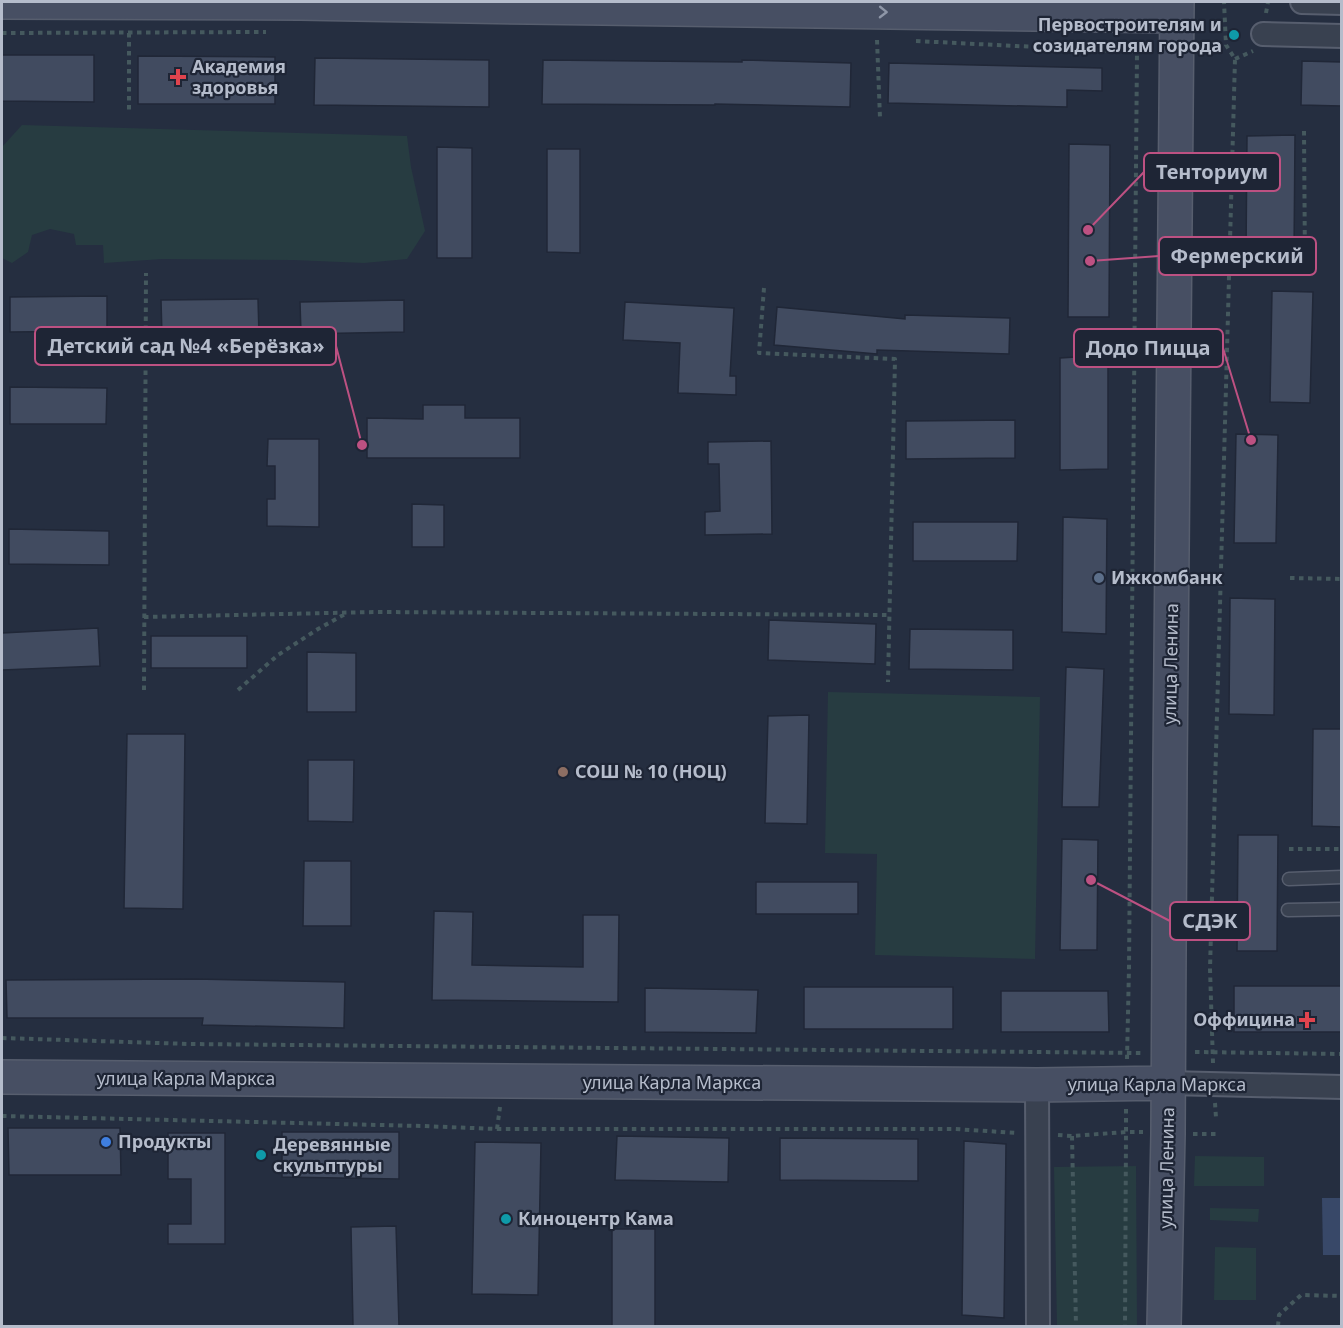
<svg xmlns="http://www.w3.org/2000/svg" width="1343" height="1328" viewBox="0 0 1343 1328" font-family="'Noto Sans',sans-serif">
<rect width="100%" height="100%" fill="#252e40"/>
<path fill="#273c41" d="M22,125L407,136L411,167L425,231L407,259L364,263L293,260L162,259L104,263L103,245H76L74,234L50,229L32,235L28,252L12,263L2,258V147Z
M828,692L1040,697L1035,959L875,955L877,854L825,853Z
M1195,1156L1264,1157V1186H1194Z
M1136,1166L1137,1326H1057L1054,1167Z
M1210,1208L1259,1209L1258,1222L1210,1220Z
M1215,1247L1256,1248V1300H1214Z"/>
<path fill="#384868" d="M1322,1198H1341V1255H1323Z"/>
<path fill="#414b60" stroke="#202737" stroke-width="1.5" d="M2,55H94V102L2,101Z
M138,56L275,57V104H138Z
M315,58L489,60V107L314,105Z
M543,60L742,62V60L851,63L850,107L715,104V105L542,104Z
M1302,61L1341,62V106L1301,105Z
M889,63L1102,68V91L1067,90V107L888,103Z
M1295,135L1294,254H1246L1247,136Z
M1069,144L1110,145L1109,317H1068Z
M437,147L472,148V258H437Z
M547,149H580V253L547,252Z
M1272,291L1313,292L1310,403L1270,402Z
M107,296V331L10,332V297Z
M258,299L259,335L162,336L161,300Z
M404,300V332L301,334L300,302Z
M625,302L734,308L730,376H736V395L678,393L680,343L623,340Z
M777,307L905,319V315L1010,318L1009,354L877,350V354L774,345Z
M1108,355V469L1060,470V358Z
M10,387L107,388L106,424H10Z
M423,405H465V418H520V458H367V418L423,419Z
M1015,420V458L906,459V421Z
M1236,434L1278,435L1276,543H1234Z
M268,439H319V527L267,526V499H275V466H267Z
M771,441L772,534L705,535V512L720,511L719,464H708V442Z
M412,504L444,505V547H412Z
M1063,517L1107,519L1106,634L1062,632Z
M913,522H1018L1017,561H913Z
M9,529L109,531V565L9,564Z
M1230,598L1275,599L1274,715L1229,714Z
M769,620L876,624L875,664L768,660Z
M98,628L100,666L2,670V633Z
M910,629L1013,630V670L909,669Z
M151,636H247V668H151Z
M307,652L356,653V712H307Z
M1066,667L1104,669L1099,807H1062Z
M809,715L807,824L765,823L768,716Z
M1313,729H1341V827L1312,826Z
M127,734H185L183,909L124,908Z
M308,760H354L353,822L308,821Z
M1238,835H1278L1277,951H1237Z
M1062,839L1098,840L1097,950H1060Z
M304,861H351V926H303Z
M756,882H858V914H756Z
M434,911L473,912L472,965L583,967V915H619L618,1002L432,1000Z
M194,979L345,982L344,1028L202,1025L203,1018H7L6,980Z
M1234,986H1341V1032H1234Z
M804,987H953V1029H804Z
M645,988L758,990L756,1033L645,1032Z
M1001,991H1108L1109,1032H1001Z
M8,1128H120L121,1175H9Z
M282,1132H399V1179L282,1177Z
M168,1133H225V1244H168V1224H191V1179H168Z
M617,1136L729,1138L728,1182L615,1180Z
M780,1138L918,1139V1181L780,1180Z
M964,1141L1006,1144L1004,1318L962,1315Z
M475,1142L541,1143L538,1295L472,1294Z
M396,1226L399,1326H353L351,1227Z
M612,1229H655V1326H612Z"/>
<g fill="none" stroke-linecap="round" stroke-linejoin="round">
<defs>
<path id="lane" d="M1289,879L1342,877
M1288,910L1342,909"/>
<path id="street" d="M1302,2L1342,3
M1263,34L1342,36
M1168,1083L1342,1087
M1037,1085L1038,1326"/>
<path id="secondary" d="M2,2L300,3L529,7L1176,16
M2,1077L1037,1085L1168,1083
M1164,1326L1168,1134L1170,770L1177,2"/>
</defs>
<use href="#lane" stroke="#575e6e" stroke-width="15"/>
<use href="#street" stroke="#575e6e" stroke-width="26"/>
<use href="#secondary" stroke="#575e6e" stroke-width="36"/>
<path stroke="#45595e" stroke-width="4" stroke-dasharray="4.5 4.5" stroke-linecap="butt" d="M1266,13L1268,2
M2,33L266,32
M129,33V113
M877,40L880,118
M916,41L1137,52L1129,968L1127,1059
M1235,59L1253,51
M1304,131L1305,267
M764,288L759,353L895,359L888,682
M1290,578L1342,579
M144,617L375,612L889,615
M144,690L146,273
M238,690L278,655L318,629L347,613
M1289,849H1342
M2,1038L190,1044L1143,1053
M1195,1052L1342,1054
M1213,1063L1210,969L1235,59L1226,45L1224,2
M1215,1103L1216,1118
M1126,1109V1132H1143
M2,1116L422,1126L497,1129H955L1017,1133
M497,1129L500,1107
M1193,1134H1216
M1058,1135L1072,1136L1126,1132L1125,1326
M1072,1136L1076,1326
M1278,1326L1279,1315L1301,1295L1342,1296"/>
<use href="#lane" stroke="#394150" stroke-width="12"/>
<use href="#street" stroke="#394150" stroke-width="22"/>
<use href="#secondary" stroke="#474f63" stroke-width="33"/>
</g>
<defs><path id="oneway-chevron" d="M-2-3.5L2.5 0L-2 3.5" fill="none" stroke-width="1.6" stroke-linecap="round" stroke-linejoin="round" transform="scale(1.5)"/></defs>
<use stroke="#8e96a7" href="#oneway-chevron" transform="translate(883 12) rotate(1)"/>
<g fill="#0f9aa8" stroke="#1e2535" stroke-width="2">
<circle cx="1234" cy="35" r="6"/>
<circle cx="261" cy="1155" r="6"/>
<circle cx="506" cy="1219" r="6"/>
</g>
<g fill="#e0444e" stroke="#1e2535" stroke-width="2">
<path d="M175 68h6v6h6v6h-6v6h-6v-6h-6v-6h6z"/>
<path d="M1304 1011h6v6h6v6h-6v6h-6v-6h-6v-6h6z"/>
</g>
<circle fill="#5c6f8a" stroke="#1e2535" stroke-width="2" cx="1099" cy="578" r="6"/>
<circle fill="#8d6e63" stroke="#1e2535" stroke-width="2" cx="563" cy="772" r="6"/>
<circle fill="#3f7fe0" stroke="#1e2535" stroke-width="2" cx="106" cy="1142" r="6"/>
<g text-anchor="middle" stroke-width="4.5" stroke-linejoin="round" paint-order="stroke">
<g font-size="18" font-weight="bold" fill="#b5bccb" stroke="#1e2535" text-anchor="start">
<text x="1222" y="31" text-anchor="end">Первостроителям и<tspan x="1222" dy="21">созидателям города</tspan></text>
<text x="192" y="73">Академия<tspan x="192" dy="21">здоровья</tspan></text>
<text x="1111" y="584">Ижкомбанк</text>
<text x="575" y="778">СОШ № 10 (НОЦ)</text>
<text x="1295" y="1026" text-anchor="end">Оффицина</text>
<text x="118" y="1148">Продукты</text>
<text x="273" y="1151">Деревянные<tspan x="273" dy="21">скульптуры</tspan></text>
<text x="518" y="1225">Киноцентр Кама</text>
</g>
<g font-size="18" fill="#b5bccb" stroke="#1e2535">
<text transform="translate(1171 664) rotate(-89)" y="6">улица Ленина</text>
<text x="186" y="1085">улица Карла Маркса</text>
<text x="672" y="1089">улица Карла Маркса</text>
<text x="1157" y="1091">улица Карла Маркса</text>
<text transform="translate(1167 1168) rotate(-89)" y="6">улица Ленина</text>
</g>
</g>
<path fill="none" stroke="#bd5182" stroke-width="2" d="M1088 230L1144 172M1090 261L1159 256M362 445L336 346M1251 440L1223 348M1091 880L1170 921"/>
<g fill="#bd5182" stroke="#1e2535" stroke-width="2">
<circle cx="1088" cy="230" r="6"/>
<circle cx="1090" cy="261" r="6"/>
<circle cx="362" cy="445" r="6"/>
<circle cx="1251" cy="440" r="6"/>
<circle cx="1091" cy="880" r="6"/>
</g>
<g fill="#1e2535" stroke="#bd5182" stroke-width="2">
<rect x="1144" y="153" width="136" height="38" rx="6"/>
<rect x="1159" y="237" width="157" height="38" rx="6"/>
<rect x="35" y="327" width="301" height="38" rx="6"/>
<rect x="1074" y="329" width="149" height="38" rx="6"/>
<rect x="1170" y="902" width="80" height="38" rx="6"/>
</g>
<g font-size="20" text-anchor="middle" font-weight="bold" fill="#b5bccb">
<text x="1212" y="179">Тенториум</text>
<text x="1237" y="263">Фермерский</text>
<text x="186" y="353">Детский сад №4 «Берёзка»</text>
<text x="1148" y="355">Додо Пицца</text>
<text x="1210" y="928">СДЭК</text>
</g>
<rect width="1343" height="1328" fill="none" stroke="#b5bccb" stroke-width="6"/>
</svg>
